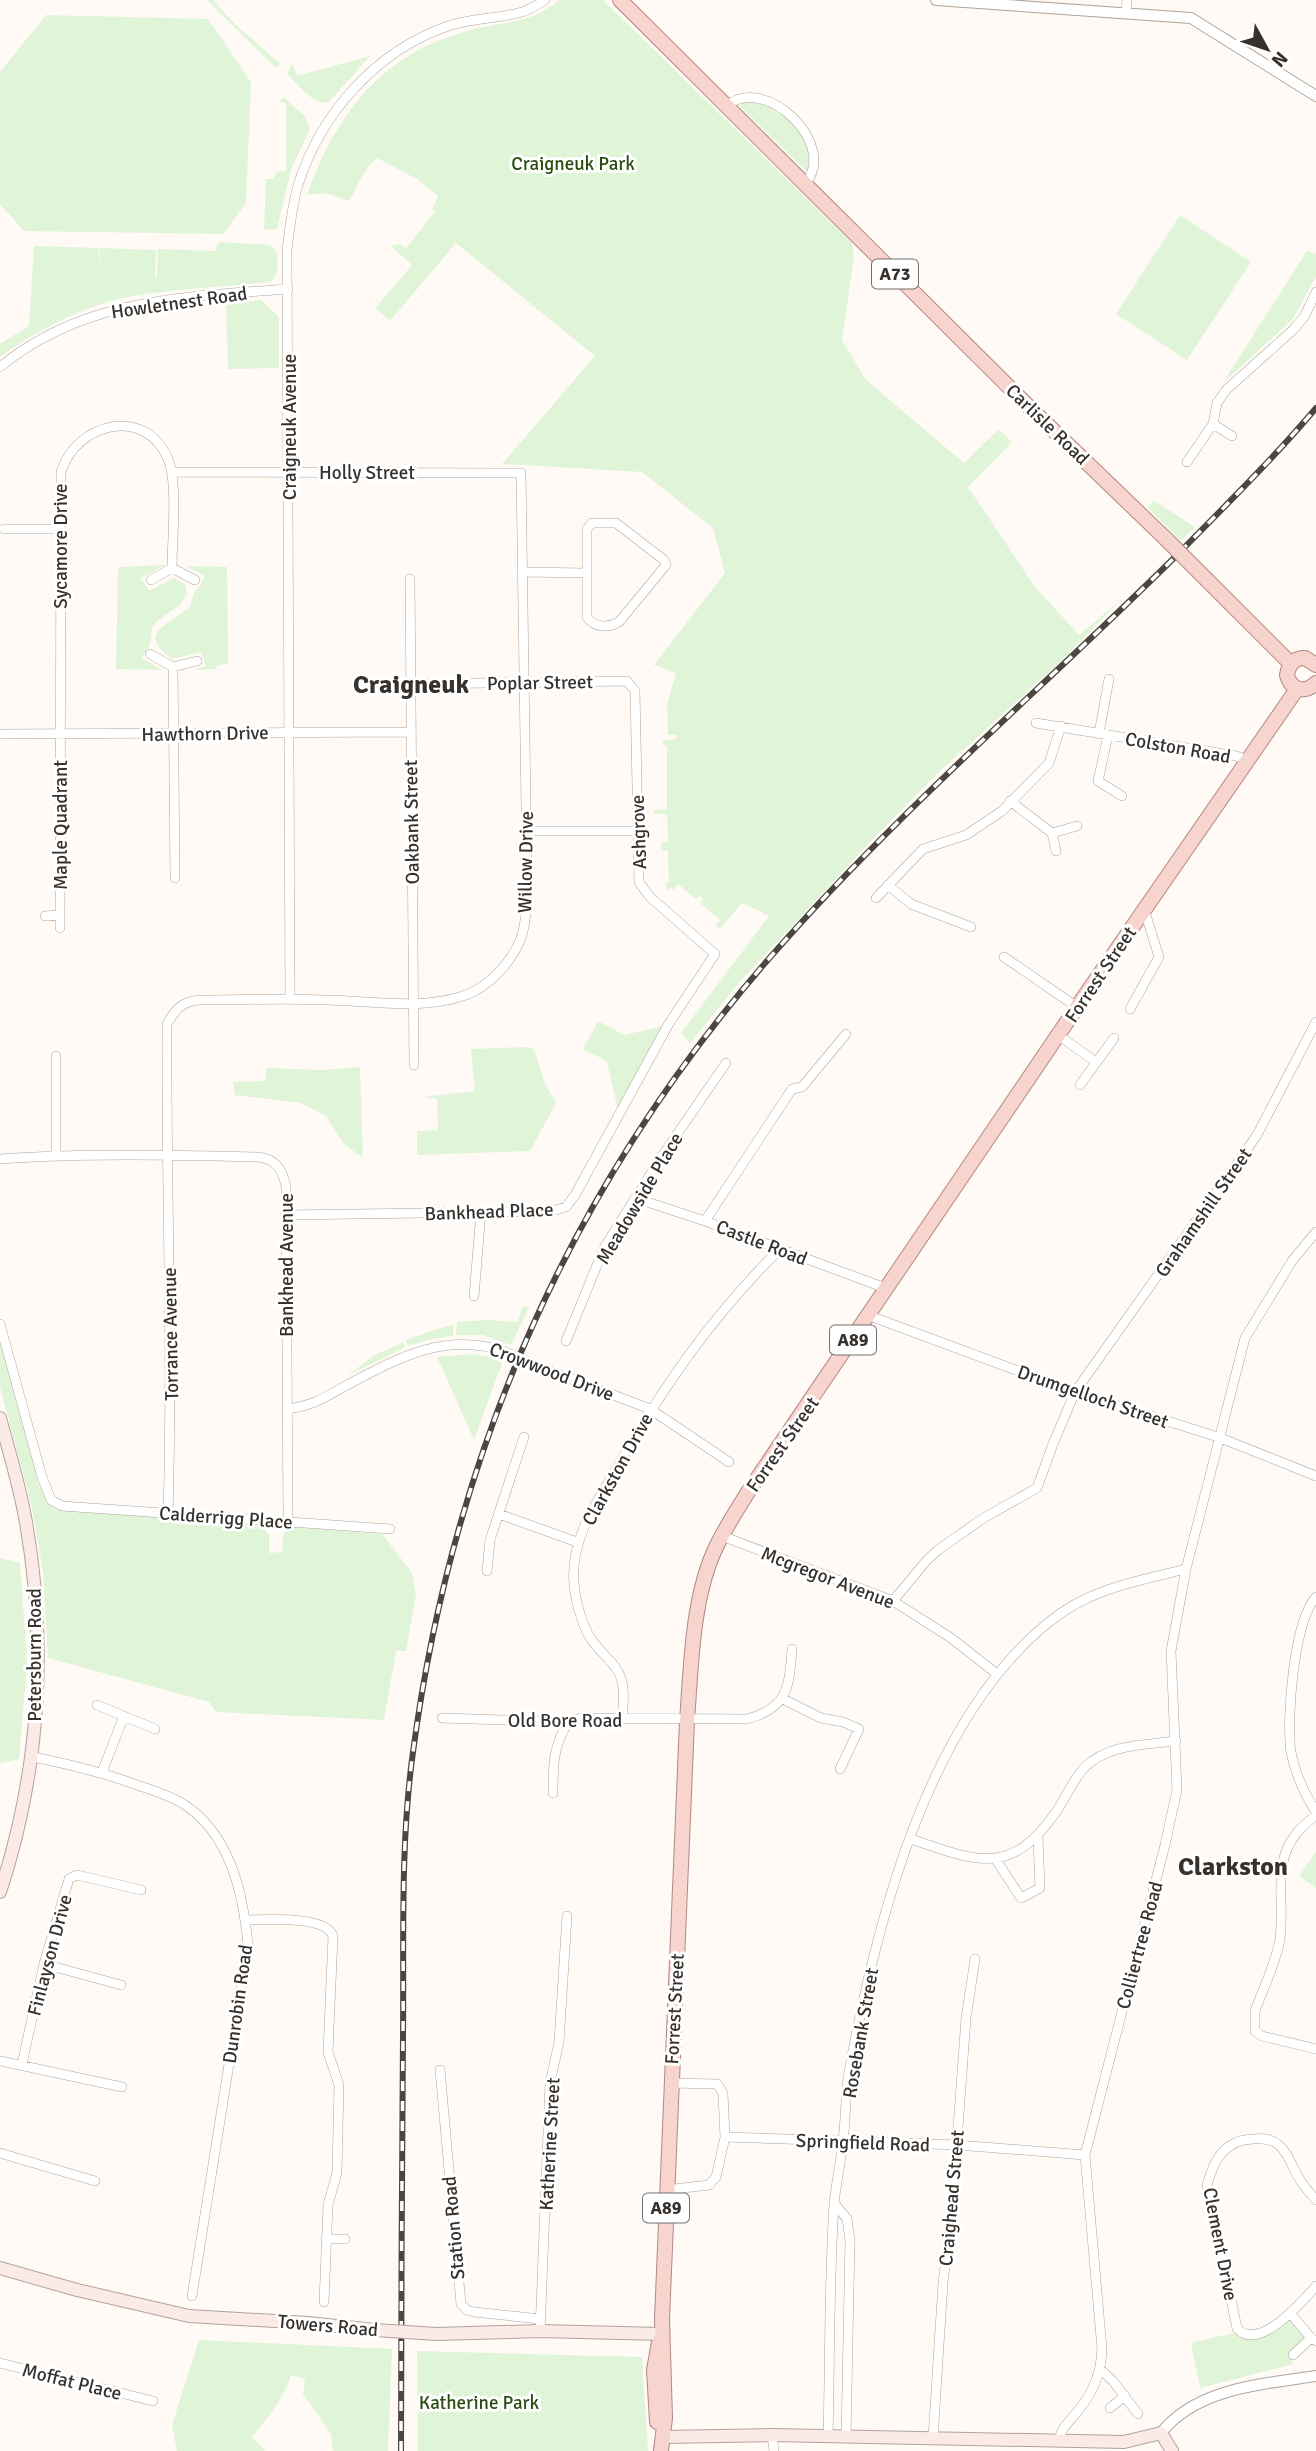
<svg xmlns="http://www.w3.org/2000/svg" width="1316" height="2451" viewBox="0 0 1316 2451" font-family="Signika,sans-serif">
<rect width="100%" height="100%" fill="#fffaf5"/>
<path fill="#e0f4d7" d="M207,0H213L235,24L279,63V67H275Z
M559,0H603L852,243L854,257L842,340L866,380L964,463L999,429L1012,442L968,487L1035,587L1079,635L1123,598L1059,663L942,769L872,840L738,984L690,1043L681,1033L769,916L742,903L720,929L716,925L720,920L700,903L703,899L700,896L696,899L678,884L673,890L671,888L667,890L665,883L669,882L668,851H661V843L668,842L667,814H654V810L667,809V745H663V740L677,739L676,735H668L667,705L676,673L654,665L725,573L713,528L642,472L502,464L595,356L456,243L390,321L375,308L412,265L391,246L400,244L406,248L435,212L432,209L438,196L417,179L377,158C364,167 358,187 349,201L325,193L307,195C338,109 386,49 479,28C507,22 537,21 559,0Z
M46,15L208,19L251,82L246,203L223,234L24,231L0,204V72Z
M370,56L329,102C313,106 298,84 287,74L292,64L297,76Z
M283,97L305,116L310,129L291,170L277,229L264,230L266,179H274L276,172L286,171V103L280,102Z
M744,102C776,101 822,139 808,173L739,105Z
M1180,215L1251,262L1187,360L1116,314Z
M219,242L270,245L277,253C277,263 280,276 270,282C219,288 165,288 115,300C79,309 30,334 0,357V344L29,326L34,246L99,248V278L100,248L156,250L155,279L157,278L158,249L215,251Z
M1307,251L1316,254V277L1292,320L1222,384Z
M261,300L279,317V368L228,369L226,303Z
M1153,500L1195,527L1181,541L1148,508Z
M165,565L141,578L149,591L174,578L185,584L187,594L181,604L157,621L152,628L150,645L142,658L162,670L116,669L118,567Z
M186,566L227,567L228,664L217,665L216,669L193,670L206,666L201,652L172,659C135,633 170,624 190,607L195,589L197,590L205,576Z
M598,1021L624,1035L668,1025L619,1115L607,1061L583,1049Z
M527,1047L534,1049L545,1084L556,1103L530,1151L417,1155V1131L438,1130L437,1099L423,1097L475,1091L471,1049Z
M360,1067L363,1158L344,1144L326,1116L301,1103L235,1095L233,1082L265,1081L267,1068L322,1070Z
M522,1306L529,1307L511,1345L483,1335H456L457,1322L487,1320L518,1322Z
M453,1324V1336L431,1339L408,1346L406,1340Z
M0,1342L39,1485L48,1504L56,1510L261,1525L269,1535V1553L282,1552L283,1535L290,1527L382,1534L412,1573L416,1594L406,1651H396L384,1720L216,1712L209,1702L48,1658L43,1572L32,1507L0,1387Z
M403,1342L405,1347L347,1376L373,1356Z
M472,1354L487,1356L502,1363L474,1440L437,1357Z
M0,1558L20,1563L27,1661L19,1759L0,1763Z
M1316,1852V1888L1299,1876Z
M1291,2318L1308,2339L1301,2347L1289,2354L1293,2364L1200,2388L1191,2343L1233,2333L1249,2336Z
M199,2340L392,2349L388,2451H333L331,2434L303,2394L305,2379L291,2375C284,2399 267,2418 252,2437L265,2451H177L172,2425Z
M417,2351L642,2357L648,2451H418Z"/>
<g fill="none" stroke-linecap="round" stroke-linejoin="round">
<defs>
<path id="minor" d="M1126,13L1127,0
M726,107C762,72 840,143 805,184
M0,367C84,298 185,297 288,289
M1213,424L1232,436
M1187,462L1213,424L1217,403L1226,390L1293,330L1304,317L1316,292
M592,523H616L664,560L666,565L619,622C608,628 595,628 587,617V529Z
M4,529H60
M522,572L586,573
M410,579L414,1065
M151,580L172,568
M150,654L173,667L175,878
M173,667L197,661
M1036,723L1236,756L1248,760
M1099,733L1109,679
M0,734L410,732
M1108,735L1098,781L1122,796
M1010,801L1052,833L1056,851
M526,831H637
M1052,833L1077,826
M888,885L911,904L971,927
M876,898L923,849L966,835L1002,811L1049,763L1061,726
M45,916L60,915
M60,928L61,472C76,423 145,405 168,459C178,482 172,540 172,568L195,580
M1004,957L1077,1007
M290,999L287,249C290,227 292,206 298,185C321,113 376,51 448,26C472,18 497,19 522,12C530,10 538,4 545,0
M1130,1009L1159,957L1144,909
M1058,1035L1096,1062
M1080,1085L1114,1038
M56,1155V1056
M0,1159C86,1153 172,1155 258,1157C276,1159 283,1170 286,1187L288,1521
M635,1198L705,1221L888,1289
M285,1215L552,1211L566,1207L575,1195L668,1025L715,954L650,897L639,882L635,691L627,681L411,684
M705,1221L792,1089L802,1087L846,1034
M474,1296L481,1212
M870,1316L1075,1392L1218,1437L1316,1476
M0,1324L42,1477L51,1500L62,1506L390,1529
M566,1341L604,1248L662,1156L726,1063
M556,1373L650,1409L729,1462
M287,1409C312,1406 326,1397 347,1385C398,1358 444,1332 503,1351
M168,1514C173,1350 166,1187 167,1024C176,1008 182,1002 199,1000C242,1000 284,998 326,1000C370,1001 421,1010 463,996C488,988 512,962 521,938C531,912 526,837 526,806C524,695 523,584 521,473L172,472
M499,1514L577,1542
M722,1536L893,1601L951,1638L997,1674
M487,1571L490,1540L524,1437
M1316,1597C1294,1621 1286,1719 1291,1752C1295,1774 1304,1793 1316,1812
M893,1601L927,1560L938,1550L982,1519L1037,1488L1053,1444L1075,1392L1257,1135L1316,1022
M783,1699L821,1718L843,1722L859,1729L840,1769
M97,1705L155,1729
M442,1718L568,1722L581,1718L747,1719C788,1708 789,1688 792,1649
M622,1719C623,1707 625,1694 622,1682C619,1665 600,1653 591,1639C582,1625 575,1600 574,1583C570,1539 597,1502 618,1466C665,1384 713,1315 780,1249
M33,1757C68,1764 102,1772 137,1785C152,1790 168,1795 182,1803C230,1833 243,1892 248,1945L192,2296
M102,1772L124,1716
M553,1793C553,1765 553,1747 568,1722
M1316,1815C1309,1821 1301,1827 1296,1834C1270,1866 1287,1908 1279,1944C1274,1967 1263,1989 1255,2011V2031L1262,2036L1316,2049
M911,1839C976,1861 1010,1878 1056,1812C1066,1798 1073,1779 1085,1767C1108,1744 1146,1745 1176,1741
M996,1860L1021,1898L1040,1888L1038,1837
M245,1920C265,1920 326,1915 333,1936L328,2052L339,2085L337,2173L328,2205L324,2302
M44,1964L121,1985
M0,2061L122,2087
M22,2064L44,1964L69,1879L77,1875L141,1890
M440,2070L461,2304L467,2310L474,2312L540,2319
M725,2137L957,2145L1085,2155
M0,2153L95,2181
M666,2190L709,2185L716,2177L725,2137L723,2093L717,2084L671,2083
M1316,2200C1310,2193 1303,2186 1299,2178C1292,2167 1289,2154 1279,2145C1271,2138 1262,2138 1253,2139C1224,2140 1213,2161 1207,2186L1237,2328C1258,2353 1302,2302 1316,2286
M834,2203L847,2219L850,2240L846,2437
M326,2239H345
M1291,2314L1311,2338L1316,2341
M540,2331L550,2083L559,2042L567,1916
M1293,2355L1311,2338
M0,2363L153,2401
M1101,2370L1113,2381L1138,2414
M1110,2408L1125,2396
M772,2435L774,2451
M828,2436C830,2359 829,2281 834,2204C836,2183 841,2162 843,2141C846,2118 845,2095 849,2072C876,1924 927,1720 1049,1622C1089,1589 1137,1581 1186,1569
M933,2438L943,2283L952,2210L966,2018L975,1959
M1059,2440C1061,2428 1069,2422 1077,2412C1093,2393 1101,2374 1102,2349L1085,2155L1165,1845L1177,1790L1171,1651L1186,1569L1245,1338L1292,1261L1316,1232"/>
<path id="tertiary" d="M936,0L1191,18L1316,96
M1161,2433C1196,2388 1263,2384 1316,2376"/>
<path id="secondary" d="M0,1418C9,1451 19,1484 25,1517C48,1642 40,1771 0,1892
M0,2268L77,2290L189,2316L308,2323L375,2330
M437,2334L540,2331L661,2334
M662,2437L772,2435L1124,2442L1161,2433L1172,2451"/>
<path id="primary" d="M620,0L1030,408L1166,539
M1208,581L1291,664
M1316,665L1305,658C1294,658 1289,664 1287,675C1291,690 1305,694 1316,683
M657,2422L654,2370L659,2342
M661,2451L665,2418L662,2319L687,1721C691,1668 692,1603 713,1554C722,1532 736,1512 748,1492L1077,1007L1297,689"/>
</defs>
<use href="#minor" stroke="#b0a49a" stroke-width="10"/>
<use href="#tertiary" stroke="#b0a49a" stroke-width="12"/>
<use href="#secondary" stroke="#b0a49a" stroke-width="14"/>
<use href="#primary" stroke="#b28981" stroke-width="16"/>
<use href="#minor" stroke="#fff" stroke-width="9"/>
<use href="#tertiary" stroke="#fff" stroke-width="10"/>
<use href="#secondary" stroke="#fceae7" stroke-width="12"/>
<use href="#primary" stroke="#f8d4ce" stroke-width="14"/>
<defs>
<path id="rail" d="M401,2451C401,2313 402,2174 403,2036C404,1942 400,1845 413,1752C453,1451 572,1183 773,954C898,811 1043,688 1178,554C1225,506 1273,459 1316,408"/>
</defs>
<use href="#rail" stroke="#4b4642" stroke-width="6"/>
<use href="#rail" stroke="#fff" stroke-width="3.5" stroke-dasharray="10" stroke-linecap="butt"/>
<defs>
<path id="minor-bridge" d="M503,1351L556,1373"/>
<path id="secondary-bridge" d="M375,2330L437,2334"/>
<path id="primary-bridge" d="M1166,539L1208,581"/>
</defs>
<use href="#minor-bridge" stroke="#b0a49a" stroke-width="10" stroke-linecap="butt"/>
<use href="#secondary-bridge" stroke="#b0a49a" stroke-width="14" stroke-linecap="butt"/>
<use href="#primary-bridge" stroke="#b28981" stroke-width="16" stroke-linecap="butt"/>
<use href="#minor-bridge" stroke="#fff" stroke-width="9"/>
<use href="#secondary-bridge" stroke="#fceae7" stroke-width="12"/>
<use href="#primary-bridge" stroke="#f8d4ce" stroke-width="14"/>
</g>
<g text-anchor="middle" stroke-width="6" stroke-linejoin="round" paint-order="stroke">
<g fill="#fff" stroke="#726f6c" stroke-width="2">
<rect x="872" y="259.5" width="46" height="29" rx="5"/>
<rect x="830" y="1325.5" width="46" height="29" rx="5"/>
<rect x="643" y="2193.5" width="46" height="29" rx="5"/>
</g>
<g font-size="18" font-weight="bold" fill="#36312d">
<text x="895" y="280">A73</text>
<text x="853" y="1346">A89</text>
<text x="666" y="2214">A89</text>
</g>
<g font-size="19" fill="#2a4e11" stroke="#fff">
<text x="573" y="170">Craigneuk Park</text>
<text x="479" y="2409">Katherine Park</text>
</g>
<g font-size="19" fill="#36312d" stroke="#fff">
<text transform="translate(179 302) rotate(-8)" y="7">Howletnest Road</text>
<text transform="translate(1048 424) rotate(44)" y="7">Carlisle Road</text>
<text transform="translate(289 427) rotate(-90)" y="7">Craigneuk Avenue</text>
<text x="367" y="479">Holly Street</text>
<text transform="translate(60 546) rotate(-90)" y="7">Sycamore Drive</text>
<text transform="translate(540 682) rotate(-1)" y="7">Poplar Street</text>
<text transform="translate(205 733) rotate(-1)" y="7">Hawthorn Drive</text>
<text transform="translate(1178 747) rotate(10)" y="7">Colston Road</text>
<text transform="translate(411 822) rotate(-91)" y="7">Oakbank Street</text>
<text transform="translate(60 825) rotate(-90)" y="7">Maple Quadrant</text>
<text transform="translate(638 832) rotate(-92)" y="7">Ashgrove</text>
<text transform="translate(525 862) rotate(-89)" y="7">Willow Drive</text>
<text transform="translate(1100 974) rotate(-56)" y="7">Forrest Street</text>
<text transform="translate(639 1198) rotate(-59)" y="7">Meadowside Place</text>
<text transform="translate(489 1211) rotate(-2)" y="7">Bankhead Place</text>
<text transform="translate(1203 1212) rotate(-55)" y="7">Grahamshill Street</text>
<text transform="translate(762 1242) rotate(21)" y="7">Castle Road</text>
<text transform="translate(286 1265) rotate(-90)" y="7">Bankhead Avenue</text>
<text transform="translate(170 1334) rotate(-91)" y="7">Torrance Avenue</text>
<text transform="translate(552 1371) rotate(21)" y="7">Crowwood Drive</text>
<text transform="translate(1093 1396) rotate(19)" y="7">Drumgelloch Street</text>
<text transform="translate(782 1444) rotate(-55)" y="7">Forrest Street</text>
<text transform="translate(617 1469) rotate(-61)" y="7">Clarkston Drive</text>
<text transform="translate(226 1517) rotate(4)" y="7">Calderrigg Place</text>
<text transform="translate(828 1577) rotate(21)" y="7">Mcgregor Avenue</text>
<text transform="translate(34 1655) rotate(-90)" y="7">Petersburn Road</text>
<text x="565" y="1727">Old Bore Road</text>
<text transform="translate(1139 1945) rotate(-75)" y="7">Colliertree Road</text>
<text transform="translate(49 1955) rotate(-75)" y="7">Finlayson Drive</text>
<text transform="translate(237 2004) rotate(-82)" y="7">Dunrobin Road</text>
<text transform="translate(674 2009) rotate(-87)" y="7">Forrest Street</text>
<text transform="translate(860 2033) rotate(-80)" y="7">Rosebank Street</text>
<text transform="translate(863 2142) rotate(2)" y="7">Springfield Road</text>
<text transform="translate(549 2144) rotate(-87)" y="7">Katherine Street</text>
<text transform="translate(951 2198) rotate(-85)" y="7">Craighead Street</text>
<text transform="translate(453 2228) rotate(-95)" y="7">Station Road</text>
<text transform="translate(1221 2244) rotate(79)" y="7">Clement Drive</text>
<text transform="translate(328 2325) rotate(5)" y="7">Towers Road</text>
<text transform="translate(72 2381) rotate(14)" y="7">Moffat Place</text>
</g>
<g font-size="26" font-weight="bold" fill="#36312d" stroke="#fff">
<text x="411" y="693">Craigneuk</text>
<text x="1233" y="1875">Clarkston</text>
</g>
</g>
<g transform="translate(1267 49) rotate(130)" stroke="#ffffff" stroke-width="5" paint-order="stroke">
<path d="M0-5L12 26L0 18L-12 26Z" fill="#36312d"/>
<text y="-10" font-size="19" font-weight="bold" text-anchor="middle" fill="#36312d">N</text>
</g>
</svg>
